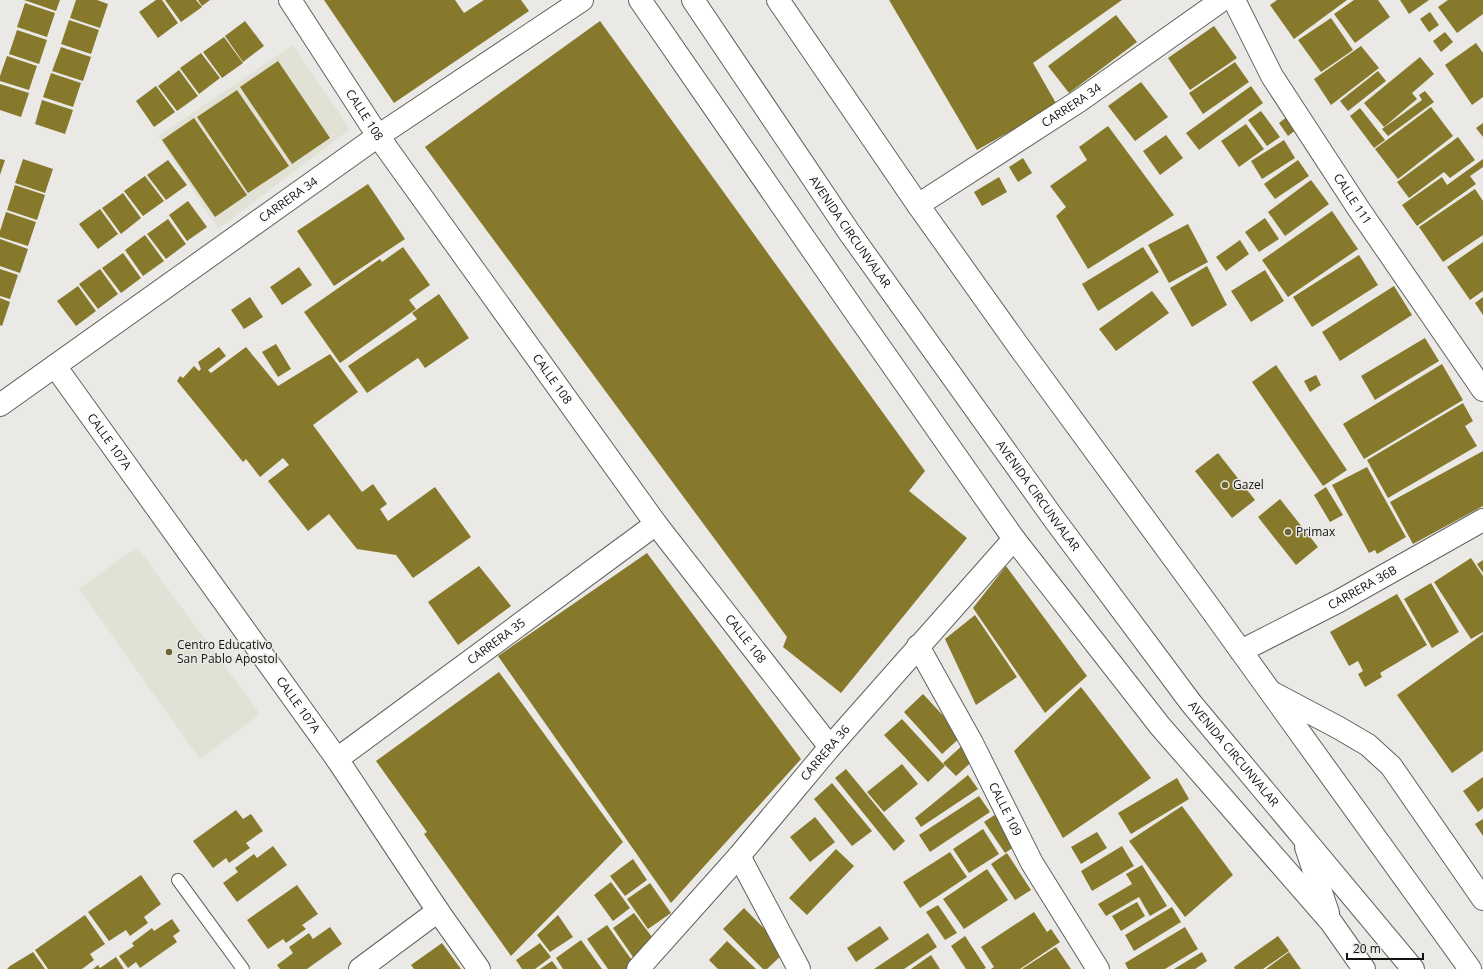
<svg xmlns="http://www.w3.org/2000/svg" width="1483" height="969" viewBox="0 0 1483 969" font-family="'Open Sans',sans-serif">
<rect width="100%" height="100%" fill="#eae9e5"/>
<path fill="#e2e1d5" d="M293,45L350,129L218,229L158,136Z
M137,547L260,714L200,759L79,589Z"/>
<path fill="#86792b" d="M24,0H60L56,11Z
M76,0H97L108,4L100,28L70,18Z
M156,0H162L178,23L158,38L139,12Z
M165,0H196L202,7L181,22Z
M198,0H210L202,6Z
M324,0H455L464,13L484,0H521L529,11L394,103Z
M889,0H1122L1033,63L1057,105L977,150Z
M1277,0H1347L1294,39L1270,5Z
M1354,0H1378L1390,17L1355,43L1334,14Z
M1400,0H1429L1409,14Z
M1448,0H1483V14L1457,33L1438,7Z
M25,3L55,13L47,37L17,27Z
M1430,12L1439,25L1429,32L1420,19Z
M1116,15L1137,42L1069,93L1048,66Z
M1331,18L1353,50L1321,72L1298,40Z
M69,20L99,30L91,54L61,44Z
M245,21L264,46L243,62L225,36Z
M600,21L925,471L909,491L967,538L841,693L783,647L787,637L425,147Z
M1214,26L1237,58L1190,90L1168,58Z
M17,30L47,40L39,64L9,54Z
M1445,32L1453,42L1441,52L1433,41Z
M224,37L243,63L222,78L203,52Z
M1476,43L1483,53V97L1472,105L1445,65Z
M1361,46L1379,68L1331,105L1314,79Z
M61,47L91,57L83,81L52,71Z
M201,53L220,78L199,94L180,68Z
M7,56L37,66L29,90L0,81V76Z
M1420,57L1434,74L1412,93L1417,99L1384,127L1364,103Z
M278,61L330,138L292,164L240,87Z
M1235,62L1249,82L1203,114L1189,93Z
M179,70L198,96L177,111L158,86Z
M1378,71L1386,81L1348,111L1340,101Z
M51,73L81,83L73,107L43,97Z
M1141,82L1168,117L1135,141L1108,106Z
M0,84L29,93L21,117L0,110Z
M156,86L175,112L154,127L136,101Z
M1251,86L1263,103L1199,150L1186,133Z
M237,90L289,166L248,193L197,117Z
M1425,91L1434,102L1388,136L1382,129L1422,100L1419,95Z
M42,100L73,110L65,134L35,124Z
M1431,107L1453,136L1398,179L1375,149Z
M1360,108L1385,140L1374,148L1350,116Z
M1261,111L1280,137L1267,146L1248,120Z
M1288,116L1297,129L1288,136L1279,123Z
M194,118L247,195L215,217L162,140Z
M1483,123V137L1476,128Z
M1246,124L1264,149L1239,167L1221,141Z
M1108,126L1174,215L1088,269L1056,216L1066,207L1050,186L1087,160L1079,147Z
M1166,135L1183,158L1160,175L1143,151Z
M1458,137L1475,160L1450,178L1444,172L1409,198L1397,182Z
M1284,140L1295,158L1262,179L1251,161Z
M1023,158L1032,173L1018,182L1009,167Z
M0,159L5,160L0,175Z
M23,159L53,169L45,193L15,183Z
M1483,159V167L1470,176L1476,184L1417,226L1402,205L1442,177L1447,185Z
M168,160L187,185L166,200L147,175Z
M1298,160L1309,176L1275,199L1264,184Z
M145,176L164,201L143,216L124,191Z
M999,177L1007,192L982,206L974,192Z
M1311,180L1329,204L1285,236L1268,212Z
M368,184L405,239L334,286L297,231Z
M15,185L45,195L37,220L7,210Z
M1475,189L1483,201V235L1443,262L1419,227Z
M123,193L141,218L121,234L102,208Z
M188,201L207,227L187,241L169,215Z
M100,209L118,234L98,249L79,224Z
M1332,211L1358,249L1288,297L1262,260Z
M6,212L36,222L28,246L0,237V231Z
M1265,218L1279,239L1259,252L1245,232Z
M168,219L186,244L166,259L147,234Z
M1188,224L1208,262L1169,283L1148,245Z
M145,235L164,261L143,276L125,250Z
M0,239L28,249L20,273L0,266Z
M1240,240L1249,254L1226,271L1216,257Z
M1483,242V291L1470,300L1447,267Z
M403,247L430,285L409,300L416,309L340,363L304,312L380,259L382,262Z
M1143,247L1159,272L1098,311L1082,284Z
M123,253L141,278L121,293L102,268Z
M1359,255L1378,285L1312,327L1293,297Z
M1207,266L1227,305L1192,327L1170,288Z
M299,267L312,285L282,305L270,287Z
M0,269L18,275L10,299L0,296Z
M100,269L118,294L98,309L79,284Z
M1265,270L1284,301L1251,322L1231,291Z
M78,286L96,311L76,326L57,301Z
M1394,286L1412,315L1340,361L1322,332Z
M1152,291L1169,313L1116,351L1099,329Z
M439,294L469,338L425,368L418,358L367,393L348,366L417,319L412,313Z
M250,297L263,317L244,329L231,310Z
M1483,297V315L1475,303Z
M0,298L10,302L2,326L0,325Z
M1425,338L1439,361L1375,400L1361,376Z
M276,344L291,369L278,377L262,352Z
M219,347L226,356L208,370L211,373L246,347L278,386L330,354L358,392L313,425L362,492L373,484L387,504L380,509L388,521L435,487L471,537L413,578L396,555L357,549L329,514L308,531L268,481L289,465L283,458L260,477L246,459L243,462L177,381L180,376L183,378L194,366L199,371L201,369L198,362Z
M1442,364L1463,400L1364,459L1343,424Z
M1276,365L1347,470L1323,486L1252,382Z
M1316,375L1321,385L1310,392L1304,381Z
M1463,403L1473,421L1465,426L1477,446L1388,498L1367,460Z
M1483,451V506L1413,544L1390,502Z
M1218,453L1255,500L1232,518L1195,471Z
M1367,467L1406,537L1377,554L1375,550L1369,553L1332,485Z
M1326,487L1343,515L1330,522L1314,495Z
M1280,499L1318,547L1296,565L1258,517Z
M647,553L801,759L671,903L498,656Z
M1471,558L1483,576V632L1471,639L1434,582Z
M1483,560V573L1477,564Z
M479,566L511,606L458,645L428,602Z
M1006,566L1087,676L1045,713L973,608Z
M1431,583L1459,632L1432,648L1404,599Z
M1397,594L1427,645L1380,673L1382,677L1365,687L1358,674L1363,671L1358,661L1349,666L1330,632Z
M975,615L1017,677L976,705L945,639Z
M1483,634V751L1452,773L1397,695Z
M499,672L623,842L511,956L424,834L427,832L376,761Z
M1081,687L1151,778L1063,838L1014,751Z
M923,694L962,736L942,754L904,712Z
M902,719L945,766L928,782L884,735Z
M964,744L977,757L956,776L943,763Z
M902,764L918,784L884,812L867,792Z
M846,769L905,841L894,851L835,778Z
M968,775L978,789L921,827L915,818Z
M1483,777V808L1478,812L1463,791Z
M1177,778L1189,799L1131,834L1118,813Z
M832,783L872,831L852,846L814,799Z
M979,796L990,812L930,852L919,835Z
M1182,806L1233,875L1185,917L1129,841Z
M236,810L243,819L251,814L263,831L246,843L250,848L229,863L226,858L213,868L193,841Z
M999,812L1020,843L1005,853L984,822Z
M815,817L835,842L810,862L790,837Z
M1483,819V836L1475,824Z
M983,829L999,854L969,873L953,849Z
M1097,832L1107,848L1081,864L1071,847Z
M273,846L287,865L237,902L223,883L238,872L235,868L254,854L257,858Z
M1122,846L1134,866L1092,891L1081,871Z
M836,849L854,866L807,915L789,898Z
M950,852L967,877L920,908L903,882Z
M1007,853L1031,890L1015,900L991,864Z
M633,859L647,880L625,896L610,876Z
M1142,865L1167,906L1150,916L1139,897L1106,916L1098,904L1132,884L1126,874Z
M987,869L1008,900L964,929L943,899Z
M141,875L161,904L144,917L148,923L130,936L126,930L109,941L88,912Z
M611,882L630,908L613,921L594,895Z
M650,883L671,913L648,929L627,899Z
M297,885L318,914L302,925L306,929L286,943L283,939L268,949L247,920Z
M1137,902L1145,916L1121,931L1112,916Z
M938,905L957,933L945,940L926,912Z
M1172,907L1181,922L1134,951L1125,935Z
M744,908L786,951L767,969H763L723,929Z
M1034,912L1047,932L1051,929L1060,942L1020,969H991L994,967L981,947Z
M634,913L655,941L633,957L613,928Z
M85,915L105,944L90,954L94,960L82,969H48L35,950Z
M558,915L573,937L550,952L537,935Z
M172,919L180,931L173,936L177,942L140,968L136,962L128,968L119,956L134,946L132,943L152,928L154,931Z
M607,925L636,966L632,969H608L587,939Z
M880,926L889,939L856,962L847,948Z
M330,927L342,944L307,969H280L277,965L293,953L289,947L309,933L313,939Z
M1185,927L1198,949L1165,969H1128L1125,963Z
M928,933L937,947L904,969H874Z
M965,936L986,968L984,969H966L951,946Z
M1278,936L1289,951L1263,969H1235L1234,967Z
M581,940L602,969H563L556,958Z
M727,941L756,969H718L709,960Z
M442,943L461,969H414L411,965Z
M540,943L551,957L535,969H522L516,960Z
M1056,947L1071,969H1022Z
M33,952L45,969H7L10,966Z
M1202,952L1207,961L1195,969H1174Z
M1289,952L1301,969H1266Z
M931,955L940,969H911Z
M116,957L124,969H93L98,965L100,968Z
M552,961L558,969H540Z"/>
<g fill="none" stroke-linecap="round" stroke-linejoin="round">
<defs>
<path id="service" d="M178,880L243,969"/>
<g id="minor">
<path id="s1" d="M290,0L378,136L656,524L830,747"/>
<path id="s2" d="M1234,0L1272,76L1358,208L1483,390"/>
<path id="s3" d="M918,205L1079,101L1222,0"/>
<path id="s4" d="M55,366L337,759L438,911L479,969"/>
<path id="s5" d="M918,646L972,743L1032,863L1098,969"/>
<path id="s6" d="M1241,651L1339,601L1483,520"/>
<path id="s7" d="M337,759L656,524"/>
<path d="M739,856L799,969"/>
<path d="M360,969L438,911"/>
<path id="s8" d="M638,969L739,856L830,747L1014,539"/>
</g>
<g id="tertiary">
<path id="s9" d="M0,405L378,136L582,0"/>
</g>
<g id="trunk">
<path d="M640,0L858,316L1014,539L1160,726L1331,922L1364,969"/>
<path id="s10" d="M693,0L849,232L1054,519L1191,703L1413,969"/>
<path d="M778,0L918,205L1022,351L1210,608L1470,969"/>
<path d="M1271,692L1339,728L1368,745L1391,766L1483,899"/>
<path d="M1306,847L1328,913"/>
</g>
</defs>
<use href="#service" stroke="#61615d" stroke-width="14"/>
<use href="#minor" stroke="#61615d" stroke-width="24"/>
<use href="#tertiary" stroke="#61615d" stroke-width="24"/>
<use href="#trunk" stroke="#61615d" stroke-width="24"/>
<use href="#service" stroke="#fff" stroke-width="12"/>
<use href="#minor" stroke="#fff" stroke-width="22"/>
<use href="#tertiary" stroke="#fff" stroke-width="22"/>
<use href="#trunk" stroke="#fff" stroke-width="22"/>
</g>
<g fill="#6d6431" stroke="#eae9e5" stroke-width="1.5">
<circle cx="1225" cy="485" r="4"/>
<circle cx="1288" cy="532" r="4"/>
<circle cx="169" cy="652" r="4"/>
</g>
<g text-anchor="middle" stroke-width="3" stroke-linejoin="round" paint-order="stroke">
<g font-size="12" fill="#131211" stroke="#eae9e5">
<text dy="4" stroke="none"><textPath href="#s3" startOffset="183">CARRERA 34</textPath></text>
<text dy="4" stroke="none"><textPath href="#s1" startOffset="137">CALLE 108</textPath></text>
<text dy="4" stroke="none"><textPath href="#s2" startOffset="232">CALLE 111</textPath></text>
<text dy="4" stroke="none"><textPath href="#s9" startOffset="354">CARRERA 34</textPath></text>
<text dy="4" stroke="none"><textPath href="#s10" startOffset="280">AVENIDA CIRCUNVALAR</textPath></text>
<text dy="4" stroke="none"><textPath href="#s1" startOffset="461">CALLE 108</textPath></text>
<text dy="4" stroke="none"><textPath href="#s4" startOffset="93">CALLE 107A</textPath></text>
<text dy="4" stroke="none"><textPath href="#s10" startOffset="604">AVENIDA CIRCUNVALAR</textPath></text>
<text dy="4" stroke="none"><textPath href="#s6" startOffset="137">CARRERA 36B</textPath></text>
<text dy="4" stroke="none"><textPath href="#s1" startOffset="785">CALLE 108</textPath></text>
<text dy="4" stroke="none"><textPath href="#s7" startOffset="198">CARRERA 35</textPath></text>
<text dy="4" stroke="none"><textPath href="#s4" startOffset="417">CALLE 107A</textPath></text>
<text dy="4" stroke="none"><textPath href="#s8" startOffset="286">CARRERA 36</textPath></text>
<text dy="4" stroke="none"><textPath href="#s10" startOffset="928">AVENIDA CIRCUNVALAR</textPath></text>
<text dy="4" stroke="none"><textPath href="#s5" startOffset="185">CALLE 109</textPath></text>
</g>
<g font-size="12" fill="#131211" stroke="#eae9e5" text-anchor="start">
<text x="1233" y="489">Gazel</text>
<text x="1296" y="536">Primax</text>
<text x="177" y="649">Centro Educativo<tspan x="177" dy="14">San Pablo Apostol</tspan></text>
</g>
</g>
<path d="M1347 953v6h76v-6" fill="none" stroke="#131211" stroke-width="2"/>
<text x="1353" y="953" font-size="12" fill="#131211" stroke="#eae9e5" stroke-width="3" paint-order="stroke">20 m</text>
</svg>
